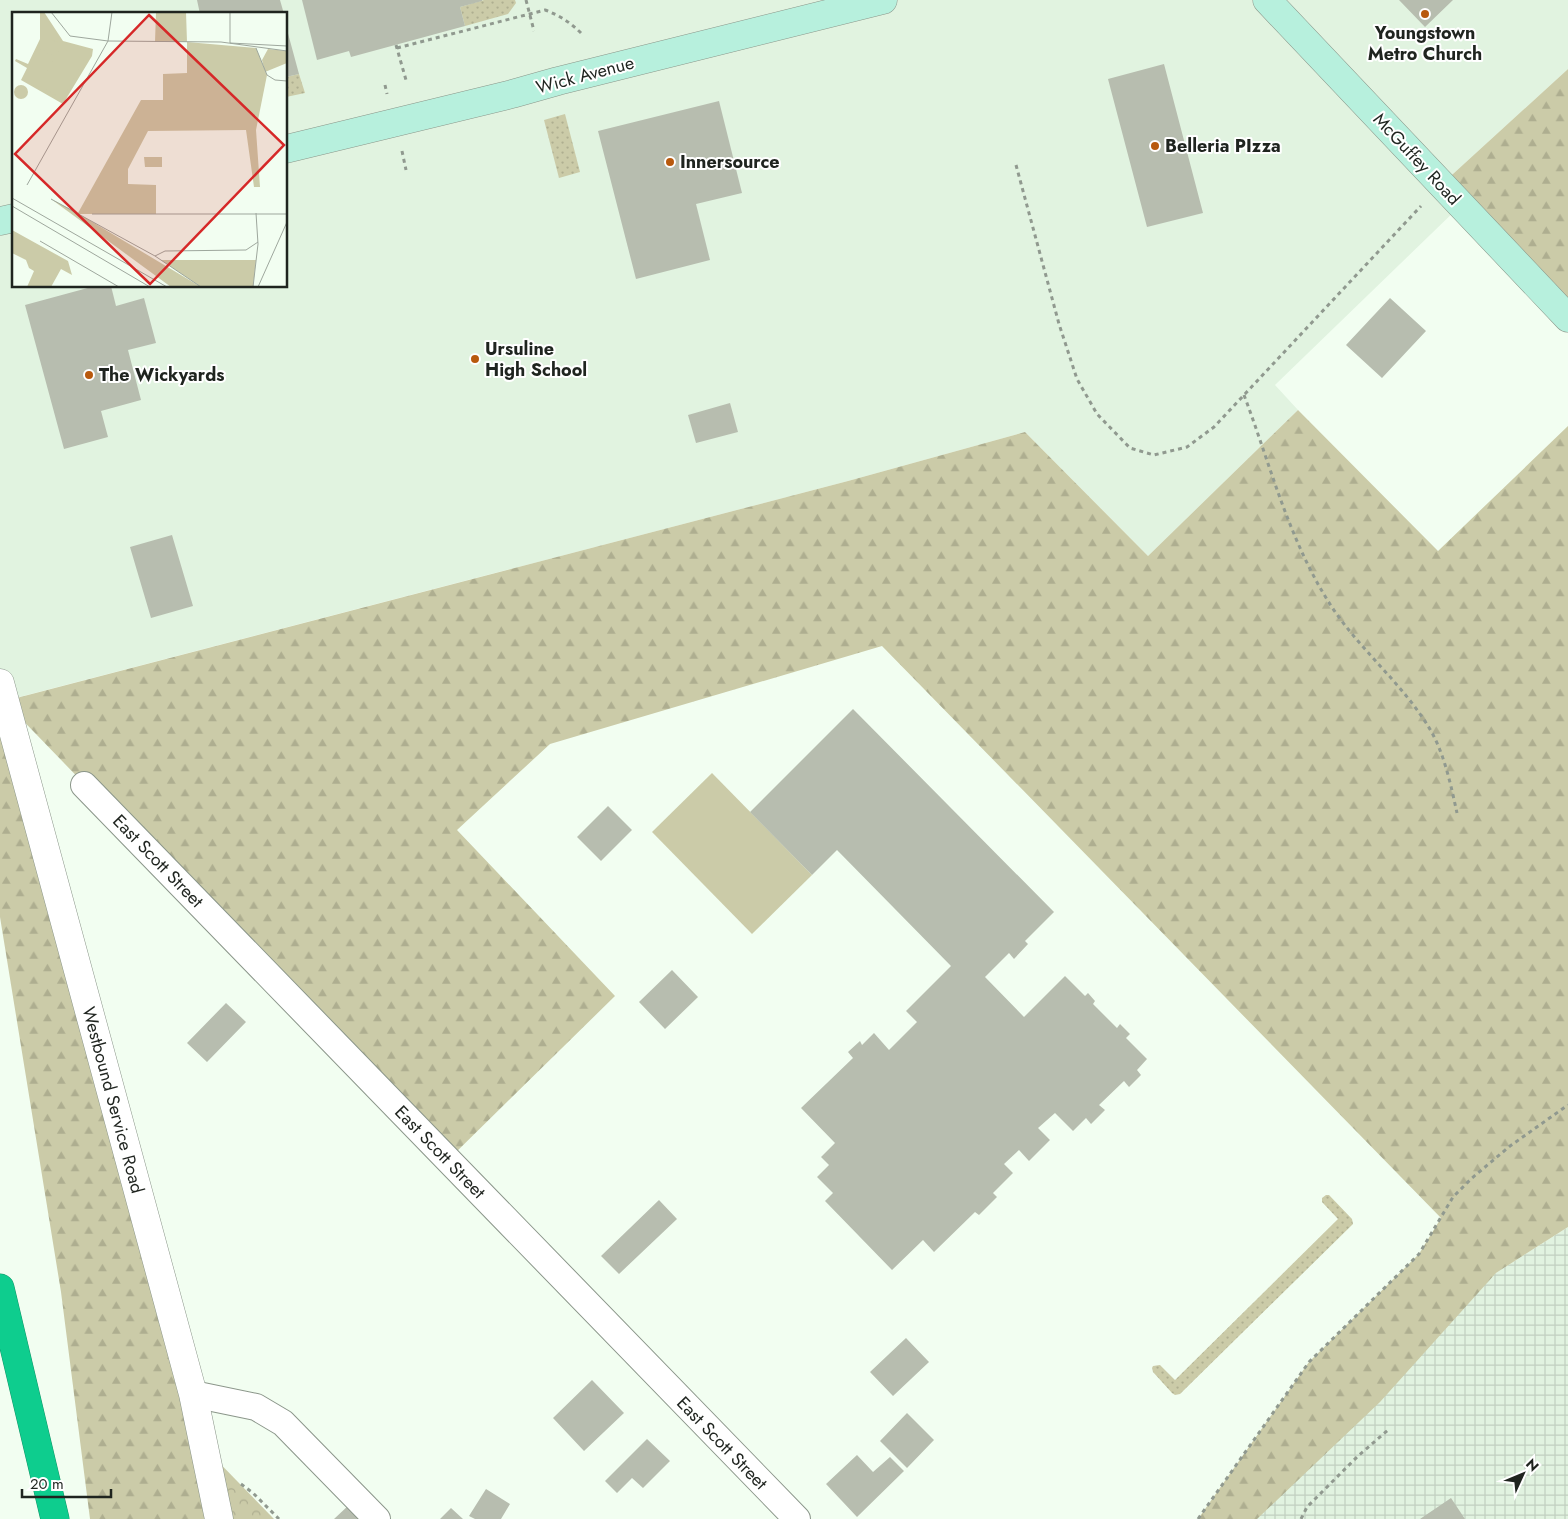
<svg xmlns="http://www.w3.org/2000/svg" width="1568" height="1519" viewBox="0 0 1568 1519" font-family="Jost,sans-serif">
<defs>
<pattern id="industrial-grid" width="8" height="8" patternUnits="userSpaceOnUse" patternTransform="scale(1.25)"><rect width="8" height="8" fill="#e1f3e0"/><path d="M0 4h8M4 0v8" fill="none" stroke="#c1d0c0"/></pattern>
<pattern id="grass-dots" width="8" height="8" patternUnits="userSpaceOnUse" patternTransform="scale(1.25)"><rect width="8" height="8" fill="#cbcba8"/><path d="M2 2h.1M6 6h.1" fill="none" stroke="#aeae90" stroke-width="1.8" stroke-linecap="round"/></pattern>
<pattern id="forest-firs" width="22" height="20" patternUnits="userSpaceOnUse" patternTransform="scale(1.25)"><rect width="22" height="20" fill="#cbcba8"/><path d="M5 1l3.5 6h-7zM16 11l3.5 6h-7z" fill="#aeae90"/></pattern>
<pattern id="park-crowns" width="20" height="18" patternUnits="userSpaceOnUse" patternTransform="scale(1.25)"><rect width="20" height="18" fill="#cbcba8"/><path d="M2 6a3 3 0 1 1 6 0M12 15a3 3 0 1 1 6 0" fill="none" stroke="#aeae90"/></pattern>
</defs>
<rect width="100%" height="100%" fill="#f2fef1"/>
<path fill="#e1f3e0" fill-rule="evenodd" d="M0,0H1568V69L1442,184L1461,205L1275,385L1298,410L1148,556L1025,432L848,481L4,701L0,683ZM14,14H286V286H14Z"/>
<path fill="url(#industrial-grid)" d="M1568,1227V1519H1202L1496,1273Z"/>
<path fill="url(#grass-dots)" d="M484,0H515L516,3L508,14L465,26L460,7Z
M299,74L305,93L286,97V77Z
M565,114L580,172L559,178L544,120Z
M1326,1195H1329L1352,1219L1353,1224L1180,1394L1175,1395L1172,1393L1153,1372L1152,1368L1153,1366L1160,1365L1175,1380L1338,1219L1322,1202V1198Z"/>
<path fill="url(#forest-firs)" d="M1568,69V318L1442,184Z
M1298,410L1438,551L1568,426V1227L1496,1273L1380,1402L1257,1519H1198L1309,1362L1419,1254L1441,1218L882,646L550,744L457,830L615,996L448,1160L5,702L219,1519H90L61,1292L0,917V683L5,701L848,481L1025,432L1148,556Z"/>
<path fill="url(#park-crowns)" d="M203,1446L274,1519H219Z"/>
<path fill="#cbcba8" d="M712,773L812,875L752,934L652,832Z"/>
<path fill="#b7bdaf" d="M197,0H280L284,14H200Z
M302,0H482V1L460,7L465,26L351,57L349,51L317,60Z
M1399,0H1453L1425,27Z
M286,26L299,74L286,77Z
M1164,64L1203,213L1147,227L1108,79Z
M719,101L742,193L696,204L710,260L636,279L598,131Z
M95,286H111L116,306L144,298L156,343L128,350L141,400L101,411L108,437L64,449L25,305Z
M1390,298L1426,331L1382,378L1346,345Z
M730,403L738,432L696,443L688,415Z
M172,535L193,606L151,618L130,547Z
M853,709L1054,912L1025,941L1028,944L1014,959L1009,953L985,977L1024,1017L1065,976L1085,996L1088,993L1095,1001L1093,1004L1117,1028L1120,1024L1130,1034L1126,1038L1147,1059L1137,1070L1141,1075L1129,1087L1124,1081L1099,1105L1105,1110L1091,1124L1086,1118L1073,1131L1055,1113L1038,1128L1050,1140L1029,1161L1019,1150L1004,1164L1013,1173L993,1193L997,1197L979,1215L975,1212L934,1252L923,1240L892,1270L825,1201L833,1193L817,1177L829,1165L821,1157L835,1143L801,1108L853,1058L848,1052L860,1041L862,1045L874,1033L889,1050L917,1022L906,1011L951,966L837,850L812,875L750,812Z
M608,806L632,830L601,861L577,837Z
M672,970L698,997L665,1029L639,1002Z
M226,1003L246,1022L207,1062L187,1043Z
M659,1200L677,1219L619,1274L601,1256Z
M906,1338L929,1362L893,1396L870,1372Z
M592,1380L624,1413L584,1451L553,1418Z
M907,1413L934,1440L907,1468L880,1441Z
M647,1439L670,1461L643,1488L632,1478L617,1493L605,1481Z
M857,1455L873,1472L890,1457L904,1471L857,1517L826,1484Z
M486,1489L510,1504L501,1519H475L469,1516Z
M1451,1498L1465,1519H1420Z
M350,1504L365,1519H334Z
M451,1508L463,1519H440Z"/>
<g fill="none" stroke-linecap="round" stroke-linejoin="round">
<defs>
<path id="minor" d="M84,785L797,1519
M193,1394L256,1407L283,1423L377,1519"/>
<path id="tertiary" d="M0,683L193,1394L219,1519"/>
<path id="secondary" d="M1267,0L1568,318
M286,149L512,94L558,81L883,0
M0,221L14,218"/>
<path id="motorway" d="M0,1288L55,1519"/>
</defs>
<use href="#minor" stroke="#8b968a" stroke-width="28"/>
<use href="#tertiary" stroke="#8b968a" stroke-width="29"/>
<use href="#secondary" stroke="#8b968a" stroke-width="29"/>
<use href="#motorway" stroke="#149267" stroke-width="29"/>
<path stroke="#90998f" stroke-width="3" stroke-dasharray="4 4" stroke-linecap="butt" d="M526,0L534,31
M396,45L406,80
M397,48L545,10C561,16 571,23 583,35
M385,85L387,94
M402,151L406,170
M1016,165L1059,324L1077,379L1097,414L1130,448L1154,455L1187,447L1214,427L1421,206
M1244,395C1270,464 1288,537 1328,601C1357,648 1403,683 1431,731C1445,756 1451,786 1457,813
M241,1484L253,1493L279,1519
M1198,1519L1309,1362L1419,1254L1453,1197L1472,1178L1510,1146L1568,1105
M1301,1519L1307,1507L1358,1456L1388,1430"/>
<use href="#minor" stroke="#fff" stroke-width="26"/>
<use href="#tertiary" stroke="#fff" stroke-width="28"/>
<use href="#secondary" stroke="#b7f0dd" stroke-width="28"/>
<use href="#motorway" stroke="#0ecd8e" stroke-width="28"/>
</g>
<g fill="#b8590d" stroke="#fff" stroke-width="2">
<circle cx="1425" cy="14" r="5"/>
<circle cx="1155" cy="146" r="5"/>
<circle cx="670" cy="162" r="5"/>
<circle cx="475" cy="359" r="5"/>
<circle cx="89" cy="375" r="5"/>
</g>
<g text-anchor="middle" stroke-width="4" stroke-linejoin="round" paint-order="stroke">
<g font-size="18" font-weight="bold" fill="#1f241f" stroke="#fff" text-anchor="start">
<text x="1425" y="39" text-anchor="middle">Youngstown<tspan x="1425" dy="21">Metro Church</tspan></text>
<text x="1165" y="152">Belleria PIzza</text>
<text x="680" y="168">Innersource</text>
<text x="485" y="355">Ursuline<tspan x="485" dy="21">High School</tspan></text>
<text x="99" y="381">The Wickyards</text>
</g>
<g font-size="18" fill="#1f241f" stroke="#fff">
<text transform="translate(585 75) rotate(-15)" y="6">Wick Avenue</text>
<text transform="translate(1417 159) rotate(47)" y="6">McGuffey Road</text>
<text transform="translate(158 861) rotate(46)" y="6">East Scott Street</text>
<text transform="translate(113 1100) rotate(75)" y="6">Westbound Service Road</text>
<text transform="translate(440 1152) rotate(46)" y="6">East Scott Street</text>
<text transform="translate(722 1443) rotate(46)" y="6">East Scott Street</text>
</g>
</g>
<g transform="translate(12 12)">
<rect width="275" height="275" fill="#f2fef1"/>
<path d="M28,0H32L51,29L81,37L80,44L51,92L9,68L15,56L3,49L4,47L16,52L28,27ZM256,37L275,39V51L253,60L250,48ZM2 80a7 7 0 1 1 14 0a7 7 0 1 1-14 0ZM0,218L56,249L60,263L49,257L39,275H15L22,259L17,256L14,248L0,241Z" fill="#cbcba8"/>
<path d="M144,0H174L175,30L244,36L255,63L244,118L248,175H242L234,118L136,119L116,157V172L144,173V202H67L189,275H159L39,187L66,201L129,88H151V62L175,61V30H143Z" fill="#cbcba8"/>
<path d="M149,248H244L241,275H189Z" fill="#cbcba8"/>
<path d="M36,27L49,31L41,44L27,36ZM49,35L72,48L50,87L27,73ZM132,145H150V155H133Z" fill="#cbcba8"/>
<path fill="none" stroke="#9ea79d" stroke-width="1" d="M39,0L58,24L96,29L100,0M218,0V31M218,31L275,34M244,36L255,63L263,68L275,69M15,173L96,29L209,30L275,39M0,186L155,275M39,187L143,244L189,275M0,194L138,275M80,202H275M28,229L107,275M143,244L153,239L234,238L246,230M241,275L246,232L244,201M246,275L275,210"/>
<path fill="#d62828" fill-opacity="0.15" stroke="#d62828" stroke-width="2.5" d="M137,3L272,133L138,272L3,142Z"/>
<rect width="275" height="275" fill="none" stroke="#1f241f" stroke-width="2.5"/>
</g>
<g transform="translate(1523 1474) rotate(46)" stroke="#ffffff" stroke-width="4" paint-order="stroke">
<path d="M0-4L9 19L0 12L-9 19Z" fill="#1f241f"/>
<text y="-8" font-size="14" font-weight="bold" text-anchor="middle" fill="#1f241f">N</text>
</g>
<path d="M22 1489v8h89v-8" fill="none" stroke="#1f241f" stroke-width="2.5"/>
<text x="30" y="1489" font-size="15" fill="#1f241f" stroke="#ffffff" stroke-width="4" paint-order="stroke">20 m</text>
</svg>
